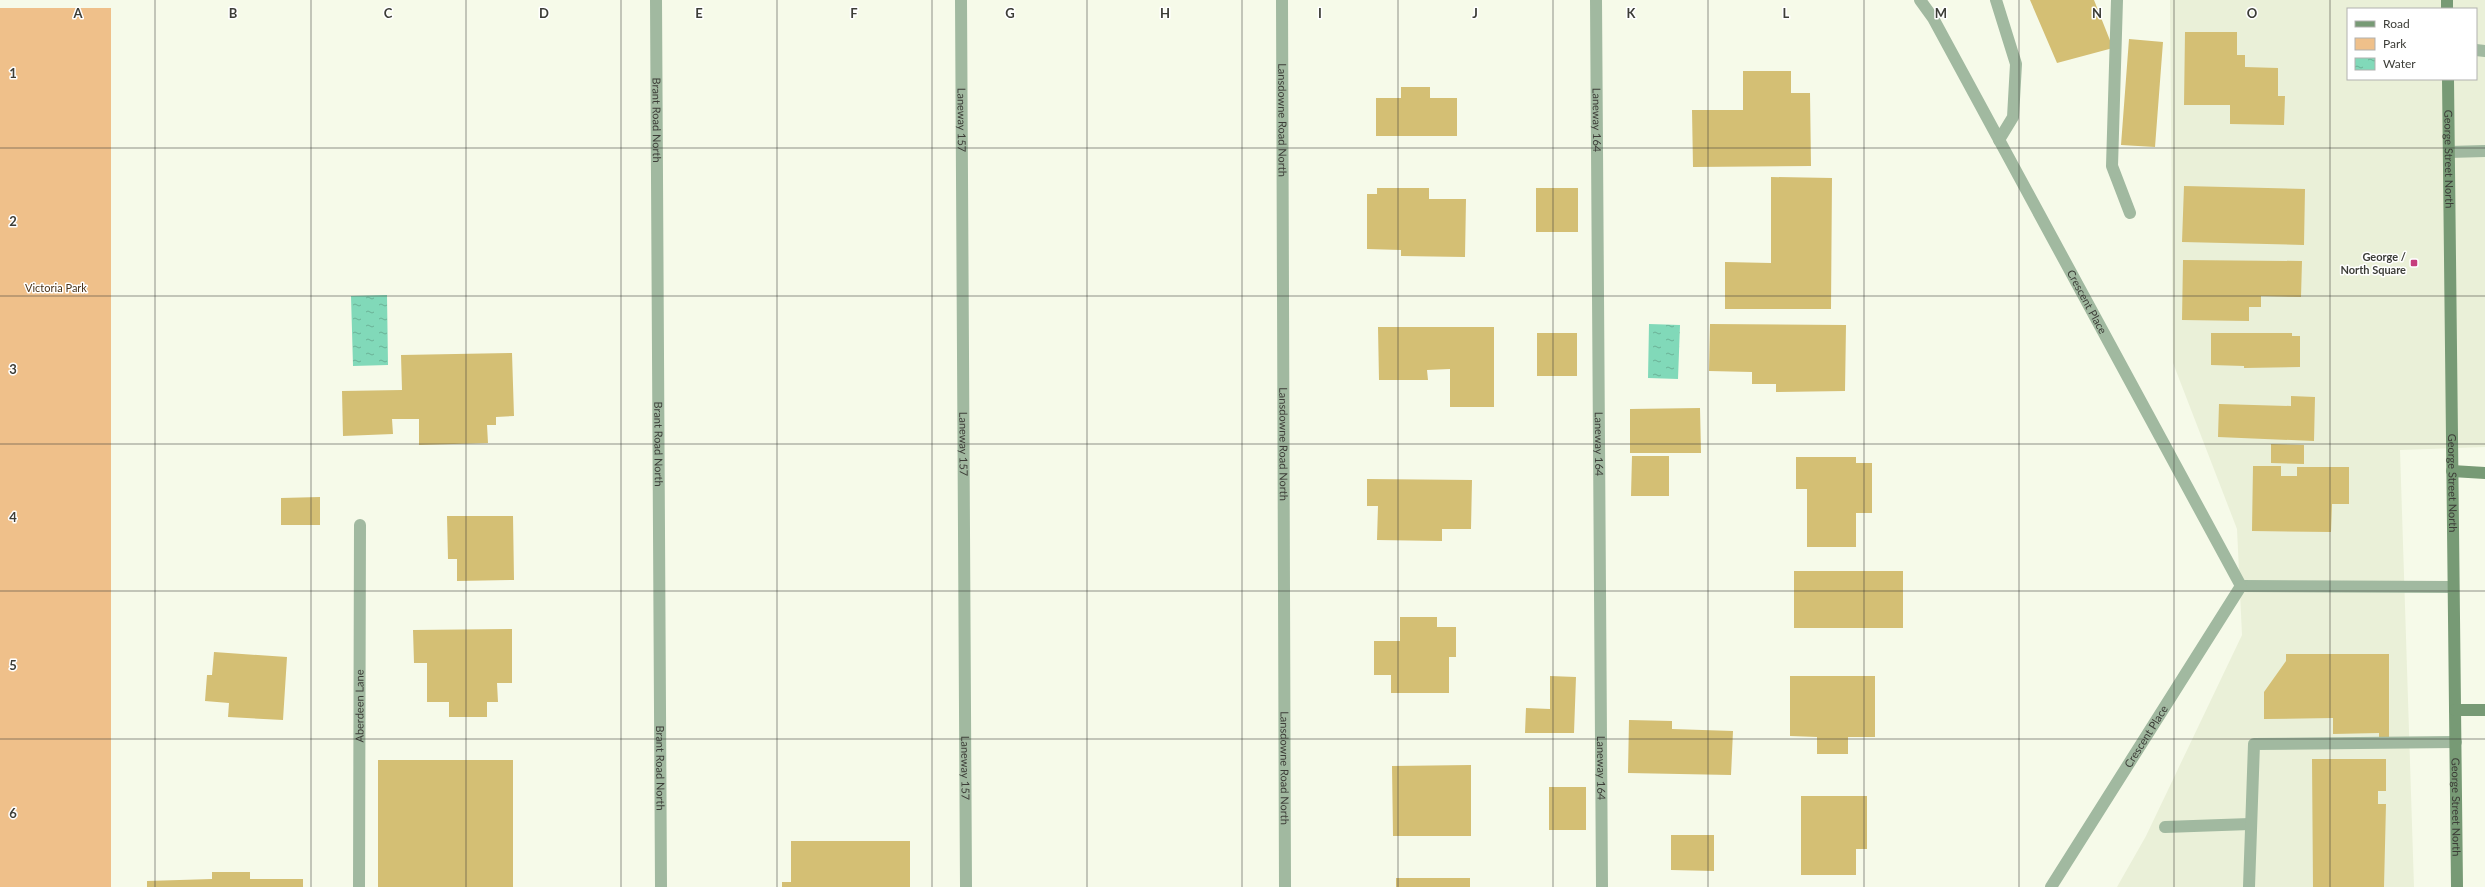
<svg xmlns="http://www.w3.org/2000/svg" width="2485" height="887" viewBox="0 0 2485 887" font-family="Lato,sans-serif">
<defs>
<pattern id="water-ripples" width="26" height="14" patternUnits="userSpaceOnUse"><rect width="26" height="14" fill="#81d9b9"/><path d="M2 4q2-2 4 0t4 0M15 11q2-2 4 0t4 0" fill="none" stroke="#6bb197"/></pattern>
</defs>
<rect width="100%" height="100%" fill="#f6fae9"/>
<path fill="#eaf0d8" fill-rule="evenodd" d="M2170,0H2485V447L2400,450L2414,887H2117L2146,836L2242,635L2237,529L2173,363ZM2348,9H2476V79H2348Z"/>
<path fill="#efc08a" d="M0,8H111V887H0Z"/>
<path fill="url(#water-ripples)" d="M387,295L388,365L353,366L351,296Z
M1649,324L1680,325L1678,379L1648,378Z"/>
<path fill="#d4bf74" d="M2030,0H2094L2113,48L2057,63Z
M2185,32H2237V55H2245V67L2278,68V96H2285L2284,125L2230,124V105H2184Z
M2129,39L2163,42L2155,147L2121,145Z
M1743,71H1791V93H1810L1811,166L1693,167L1692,110H1743Z
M1401,87H1430V98H1457V136H1376V98H1401Z
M1771,177L1832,178L1831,309H1725V262L1771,263Z
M2184,186L2305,189L2304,245L2182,242Z
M1377,188H1429V199H1466L1465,257L1401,256V250L1367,249V194H1377Z
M1536,188H1578V232H1536Z
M2183,260L2302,261L2301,297L2261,296V307H2249V321L2182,320Z
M1710,324L1846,325L1845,391L1776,392V384H1752V372L1709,371Z
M1378,327H1494V407H1450V369L1427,370L1428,380H1379Z
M1537,333H1577V376H1537Z
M2211,333H2292V336H2300V367L2244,368V366L2211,365Z
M512,353L514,416L496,417V425H487L488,443L419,445V419H392L393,434L343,436L342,391L402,390L401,355Z
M2291,396L2315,397L2314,441L2218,437L2219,404L2291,406Z
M1700,408L1701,453H1630V409Z
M2271,444L2304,445V464L2271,463Z
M1632,456H1669V496H1631Z
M1796,457H1856V463H1872V513H1856V547H1807V489H1796Z
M2253,466H2281V476H2297V467H2349V504H2332L2331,532L2252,531Z
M1367,479L1472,480L1471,529H1442V541L1377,540L1378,506H1367Z
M320,497V525H281V498Z
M447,516H513L514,580L457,581V559H448Z
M1794,571H1903V628H1794Z
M1400,617H1437V627H1456V657H1449V693H1391V675H1374V641H1400Z
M512,629V683H497L498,702H487V717H449V702H427V663H414L413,630Z
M214,652L287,657L283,720L228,717L229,703L205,701L207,675H212Z
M2286,654H2389V737H2379V733L2333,734V718L2264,719V692L2286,661Z
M1550,676L1576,677L1574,733H1525L1526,708L1550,709Z
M1790,676H1875V737H1848V754H1817V737L1790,736Z
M1629,720L1672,721V729L1733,731L1731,775L1628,773Z
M2312,759H2386V791H2378V804H2386L2384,887H2313Z
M378,760H513V887H378Z
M1471,765V836H1393L1392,766Z
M1549,787H1586V830H1549Z
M1801,796H1867V849H1856V875H1801Z
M1671,835H1714V871L1671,870Z
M791,841H910V887H782V882H791Z
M212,872H250V879H303V887H147V881L212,879Z
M1396,878H1470V887H1396Z"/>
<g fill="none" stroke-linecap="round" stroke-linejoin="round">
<g stroke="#a1b9a0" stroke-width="12">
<path id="s1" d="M961,0L966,887"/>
<path id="s2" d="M1596,0L1602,887"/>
<path d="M1996,0L2016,64L2013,117L1999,140"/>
<path d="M2117,0L2112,166L2130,213"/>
<path d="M2476,50L2485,51"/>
<path d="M2449,152L2485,151"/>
<path d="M2165,827L2250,824"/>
<path id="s3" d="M359,887L360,525"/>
<path d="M2249,887L2254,744L2456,742"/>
</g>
<g stroke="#a1b9a0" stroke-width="12">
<path id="s4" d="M656,0L661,887"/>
<path id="s5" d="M1282,0L1285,887"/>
<path id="s6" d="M1920,0L1933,18L2241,586"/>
<path d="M2241,586L2453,587"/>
<path id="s7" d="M2051,887L2241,586"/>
</g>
<g stroke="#779a75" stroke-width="12">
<path d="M2447,0V9"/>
<path id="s8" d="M2448,79L2457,887"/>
<path d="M2452,471L2485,473"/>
<path d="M2455,710H2485"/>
</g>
</g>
<path fill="none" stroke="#3c3d37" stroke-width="1" stroke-opacity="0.55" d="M155,0V887M311,0V887M466,0V887M621,0V887M777,0V887M932,0V887M1087,0V887M1242,0V887M1398,0V887M1553,0V887M1708,0V887M1864,0V887M2019,0V887M2174,0V887M2330,0V887M0,148H2485M0,296H2485M0,444H2485M0,591H2485M0,739H2485"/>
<rect fill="#c63e7d" stroke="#fff" stroke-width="1.5" x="2410" y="259" width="8" height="8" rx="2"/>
<g text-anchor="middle" stroke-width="3" stroke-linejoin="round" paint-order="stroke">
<g font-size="11" fill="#3c3d37" stroke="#fff">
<text dy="4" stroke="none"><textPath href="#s4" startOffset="120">Brant Road North</textPath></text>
<text dy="4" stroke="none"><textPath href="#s1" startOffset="120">Laneway 157</textPath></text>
<text dy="4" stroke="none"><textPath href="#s5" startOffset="120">Lansdowne Road North</textPath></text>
<text dy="4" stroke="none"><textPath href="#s2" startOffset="120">Laneway 164</textPath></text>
<text dy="4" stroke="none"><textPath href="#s8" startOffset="80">George Street North</textPath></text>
<text dy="4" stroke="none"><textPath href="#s6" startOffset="345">Crescent Place</textPath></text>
<text dy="4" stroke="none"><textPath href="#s4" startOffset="444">Brant Road North</textPath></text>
<text dy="4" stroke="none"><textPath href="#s1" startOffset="444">Laneway 157</textPath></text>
<text dy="4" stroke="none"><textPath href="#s5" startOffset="444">Lansdowne Road North</textPath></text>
<text dy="4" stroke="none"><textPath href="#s2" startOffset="444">Laneway 164</textPath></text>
<text dy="4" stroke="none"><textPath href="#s8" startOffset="404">George Street North</textPath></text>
<text dy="4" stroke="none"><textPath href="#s3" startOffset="181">Aberdeen Lane</textPath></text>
<text dy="4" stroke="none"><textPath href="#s7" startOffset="178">Crescent Place</textPath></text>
<text dy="4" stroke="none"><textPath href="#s4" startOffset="768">Brant Road North</textPath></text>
<text dy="4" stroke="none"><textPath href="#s1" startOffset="768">Laneway 157</textPath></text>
<text dy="4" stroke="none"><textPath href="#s5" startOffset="768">Lansdowne Road North</textPath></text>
<text dy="4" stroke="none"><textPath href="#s2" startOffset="768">Laneway 164</textPath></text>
<text dy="4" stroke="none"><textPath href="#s8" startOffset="728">George Street North</textPath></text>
</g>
<g font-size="11" font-weight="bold" fill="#3c3d37" stroke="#fff" text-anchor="end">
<text x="2406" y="261">George /<tspan x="2406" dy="13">North Square</tspan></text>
</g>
<g font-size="11" fill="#493319" stroke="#fff">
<text x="56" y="292">Victoria Park</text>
</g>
</g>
<g font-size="13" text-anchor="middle" font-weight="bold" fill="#3c3d37" stroke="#fff" stroke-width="3" stroke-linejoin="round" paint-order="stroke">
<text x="78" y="18">A</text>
<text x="233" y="18">B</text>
<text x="388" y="18">C</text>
<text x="544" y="18">D</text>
<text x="699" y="18">E</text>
<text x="854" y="18">F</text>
<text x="1010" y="18">G</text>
<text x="1165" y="18">H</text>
<text x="1320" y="18">I</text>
<text x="1475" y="18">J</text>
<text x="1631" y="18">K</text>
<text x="1786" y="18">L</text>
<text x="1941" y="18">M</text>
<text x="2097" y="18">N</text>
<text x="2252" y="18">O</text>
<text x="13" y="78">1</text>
<text x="13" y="226">2</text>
<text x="13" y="374">3</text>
<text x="13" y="522">4</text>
<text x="13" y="670">5</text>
<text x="13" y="818">6</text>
</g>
<rect x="2347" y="8" width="130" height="72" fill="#ffffff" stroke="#b1b1af"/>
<rect x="2355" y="21" width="20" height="6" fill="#779a75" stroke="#b1b1af"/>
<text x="2383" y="28" font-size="12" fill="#3c3d37">Road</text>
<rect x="2355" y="38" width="20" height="12" fill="#efc08a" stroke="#b1b1af"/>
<text x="2383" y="48" font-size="12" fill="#3c3d37">Park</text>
<rect x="2355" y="58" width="20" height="12" fill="url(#water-ripples)" stroke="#b1b1af"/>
<text x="2383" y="68" font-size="12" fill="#3c3d37">Water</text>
</svg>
